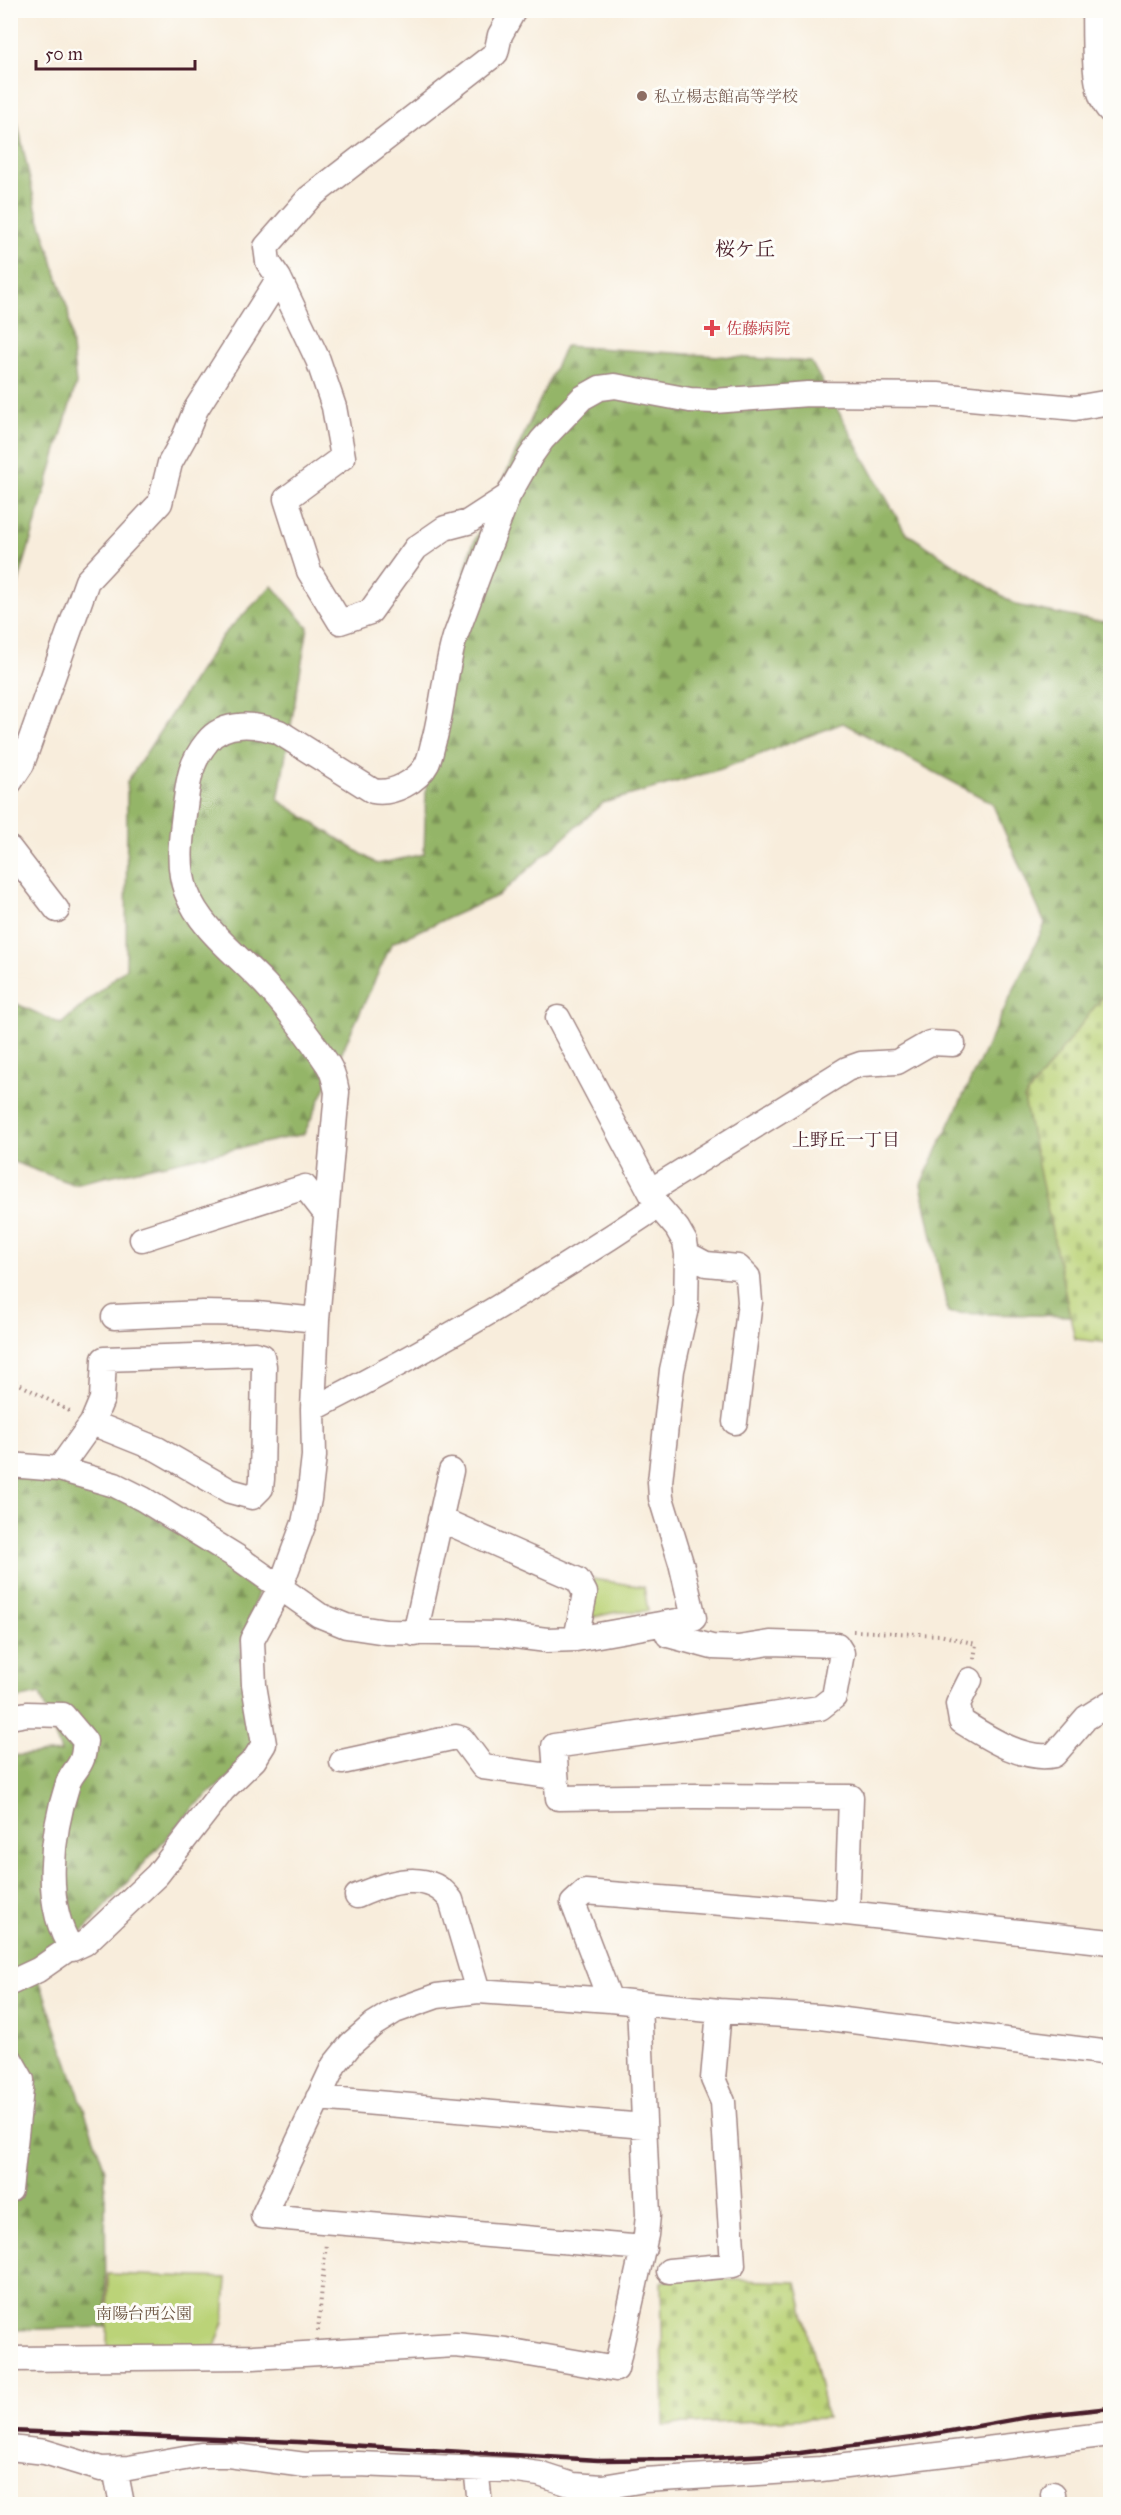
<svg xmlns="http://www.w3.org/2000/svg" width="1121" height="2515" viewBox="0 0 1121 2515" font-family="'IM FELL Great Primer','Noto Serif JP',serif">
<defs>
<pattern id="forest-firs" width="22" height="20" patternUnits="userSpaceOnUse" patternTransform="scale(1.5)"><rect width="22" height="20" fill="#94b568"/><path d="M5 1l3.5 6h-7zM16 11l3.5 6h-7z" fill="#7b9356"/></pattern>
<pattern id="cemetery-stones" width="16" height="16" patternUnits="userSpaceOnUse" patternTransform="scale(1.5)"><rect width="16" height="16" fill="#bbd378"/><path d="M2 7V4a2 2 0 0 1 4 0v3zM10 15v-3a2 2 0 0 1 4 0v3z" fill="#a2b568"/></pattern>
</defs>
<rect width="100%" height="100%" fill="#fdfcf7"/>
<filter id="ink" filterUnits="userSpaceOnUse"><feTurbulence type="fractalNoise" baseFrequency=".0167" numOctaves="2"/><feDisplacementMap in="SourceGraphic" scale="12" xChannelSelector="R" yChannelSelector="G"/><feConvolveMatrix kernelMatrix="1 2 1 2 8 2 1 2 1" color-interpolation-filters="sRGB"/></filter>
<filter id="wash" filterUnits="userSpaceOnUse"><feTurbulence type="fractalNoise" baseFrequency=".008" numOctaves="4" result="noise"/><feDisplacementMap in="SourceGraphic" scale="24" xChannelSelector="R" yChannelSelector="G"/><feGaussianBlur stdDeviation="1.35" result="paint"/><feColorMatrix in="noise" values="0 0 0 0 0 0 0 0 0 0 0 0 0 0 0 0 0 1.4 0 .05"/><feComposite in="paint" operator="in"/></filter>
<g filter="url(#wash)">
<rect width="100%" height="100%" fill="#f8eddc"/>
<path fill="url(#forest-firs)" stroke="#6f6a4a" stroke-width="1.5" d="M10,88L36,208L68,310L76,384L11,609Z
M565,346L811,362L905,532L1016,605L1094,621L1110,622V1317L948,1313L921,1184L1045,924L992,803L843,723L721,769L603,803L499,895L392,943L304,1134L73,1184L11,1161L10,1001L61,1024L126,968L127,782L223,635L272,586L308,627L278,800L377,864L424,854L429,695L471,549Z
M11,1476L59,1478L132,1503L260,1586L241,1646L253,1730L249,1759L194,1807L81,1934L34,1965L105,2170L106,2327L11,2330V1756L61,1752L40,1694L11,1700Z"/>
<path fill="url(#cemetery-stones)" stroke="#827952" stroke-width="1.5" d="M1110,987V1343L1075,1339L1024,1099Z
M678,2278L797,2282L827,2418L664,2425L661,2282Z"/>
<path fill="#bbd378" stroke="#827952" stroke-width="1.5" d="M593,1579L644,1587L648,1611L617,1612L589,1618Z
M108,2274L227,2278L224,2322L215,2347L107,2349Z"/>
</g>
<g filter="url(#ink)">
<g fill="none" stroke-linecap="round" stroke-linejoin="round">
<defs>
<path id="minor" d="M1094,10C1095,36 1091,93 1110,111
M279,278L318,360L334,407L343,457L286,499L309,571L340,622L370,612L416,548L445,528L468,522L508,496
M10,782L22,764L87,581L160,503L170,463L184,438L196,409L279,278L268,262L266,247L309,198L496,53L500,35L514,10
M10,849L57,910
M558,1018L650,1191
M142,1239L305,1187L326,1214
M687,1254L706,1264L738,1267L748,1277L750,1302L735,1422
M114,1317L203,1313L257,1314L317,1320
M313,1409C432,1349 547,1280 658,1206L650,1191L847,1069L861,1064L897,1062L930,1043L953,1044
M10,1465L59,1469L115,1485L143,1499L237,1557L319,1615L346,1626L386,1632L498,1634L547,1640L576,1639L694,1618L681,1563L661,1498L660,1482L672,1370L686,1308L687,1254L685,1242L677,1228L658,1206
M59,1469L92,1423L157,1449L230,1491L252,1497L261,1488L262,1479L264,1366L262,1356L255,1354L104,1359L102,1399L92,1423
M440,1519L578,1580L585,1593L576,1639
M664,1624L668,1635L712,1647L738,1648L770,1643L837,1645L842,1653L834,1697L820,1708L554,1746L558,1798L695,1796L851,1797L847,1913
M415,1634L451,1471
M970,1680L958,1704L961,1721C985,1736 1024,1762 1054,1755L1086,1718L1110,1703
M10,1717L27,1714L63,1715L85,1741C84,1747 84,1754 82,1759C79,1768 71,1774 68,1783C52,1832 42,1905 72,1949L85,1943L157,1875L223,1790L254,1760L264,1744L254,1685L252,1640L280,1588L304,1523L309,1499L314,1456L313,1409L317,1320L337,1092C335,1082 333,1071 327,1063C311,1039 284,1004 265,984C238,955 200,929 186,891C177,867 181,838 184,814C188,786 188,765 207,742C224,720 257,724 279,732L373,791C393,795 418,781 427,764C431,756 432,745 435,737C443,704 445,670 455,637L508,496L530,457L542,440L582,398L600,388L615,386L690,400L714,401L808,394L938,395L1075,408L1110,402
M342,1762L456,1737L462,1739L483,1767L556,1777
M357,1896C387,1883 428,1868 451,1900L478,1991
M10,1983L38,1970L71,1947
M610,2000L573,1903L585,1892L847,1913L1110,1942
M10,2059L22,2080L10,2190
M318,2098L644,2126
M644,2248L263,2216L334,2065L351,2044L374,2024L395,2011L437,1996L478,1991L610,2000L719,2011L820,2017L1110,2053
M669,2271L733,2265L723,2102L713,2079L719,2011
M10,2359L253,2357L455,2345L506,2350L616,2369L646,2235L648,2215L639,2003
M10,2448L45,2452L101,2469L129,2468L201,2455H228L305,2465L358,2464L510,2470L539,2474L573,2485L603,2487L645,2480L821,2469L1110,2434
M476,2468L480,2504
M115,2469L122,2504
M1053,2494L1054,2504"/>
</defs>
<use href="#minor" stroke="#a18684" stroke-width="27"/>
<path stroke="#a18684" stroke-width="4" stroke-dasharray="1.5 4.5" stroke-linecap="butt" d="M10,1379L73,1413
M853,1631L940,1635L976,1644L974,1660
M318,2331L326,2243"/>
<use href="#minor" stroke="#fff" stroke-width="24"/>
<path stroke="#4a1f2b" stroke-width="4.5" d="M10,2431L298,2442L598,2460L695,2459L800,2453L912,2438L1028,2417L1110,2408"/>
</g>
</g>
<circle fill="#8d6e63" stroke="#fdfcf7" stroke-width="2" cx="642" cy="96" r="6"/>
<path fill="#e0444e" stroke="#fdfcf7" stroke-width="2" d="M709 319h6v6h6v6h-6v6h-6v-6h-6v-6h6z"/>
<g text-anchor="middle" stroke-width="6" stroke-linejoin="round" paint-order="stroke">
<g font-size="16" fill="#785e54" stroke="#fdfcf7" text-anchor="start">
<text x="654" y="102">私立楊志館高等学校</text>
</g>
<g font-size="16" fill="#be3a42" stroke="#fdfcf7" text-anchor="start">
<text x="726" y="334">佐藤病院</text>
</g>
<g font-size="16" fill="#6c5542" stroke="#fdfcf7">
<text x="144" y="2319">南陽台西公園</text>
</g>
<g font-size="18" fill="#4a1f2b" stroke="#fdfcf7">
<text x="846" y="1146">上野丘一丁目</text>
</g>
<g font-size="20" fill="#4a1f2b" stroke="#fdfcf7">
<text x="745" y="256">桜ケ丘</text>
</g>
</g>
<rect width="1121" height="2515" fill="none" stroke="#fdfcf7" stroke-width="36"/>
<path d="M36 60v9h159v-9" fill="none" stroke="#4a1f2b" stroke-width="3"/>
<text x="45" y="60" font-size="18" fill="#4a1f2b" stroke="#fdfcf7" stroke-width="4.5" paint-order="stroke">50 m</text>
</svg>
